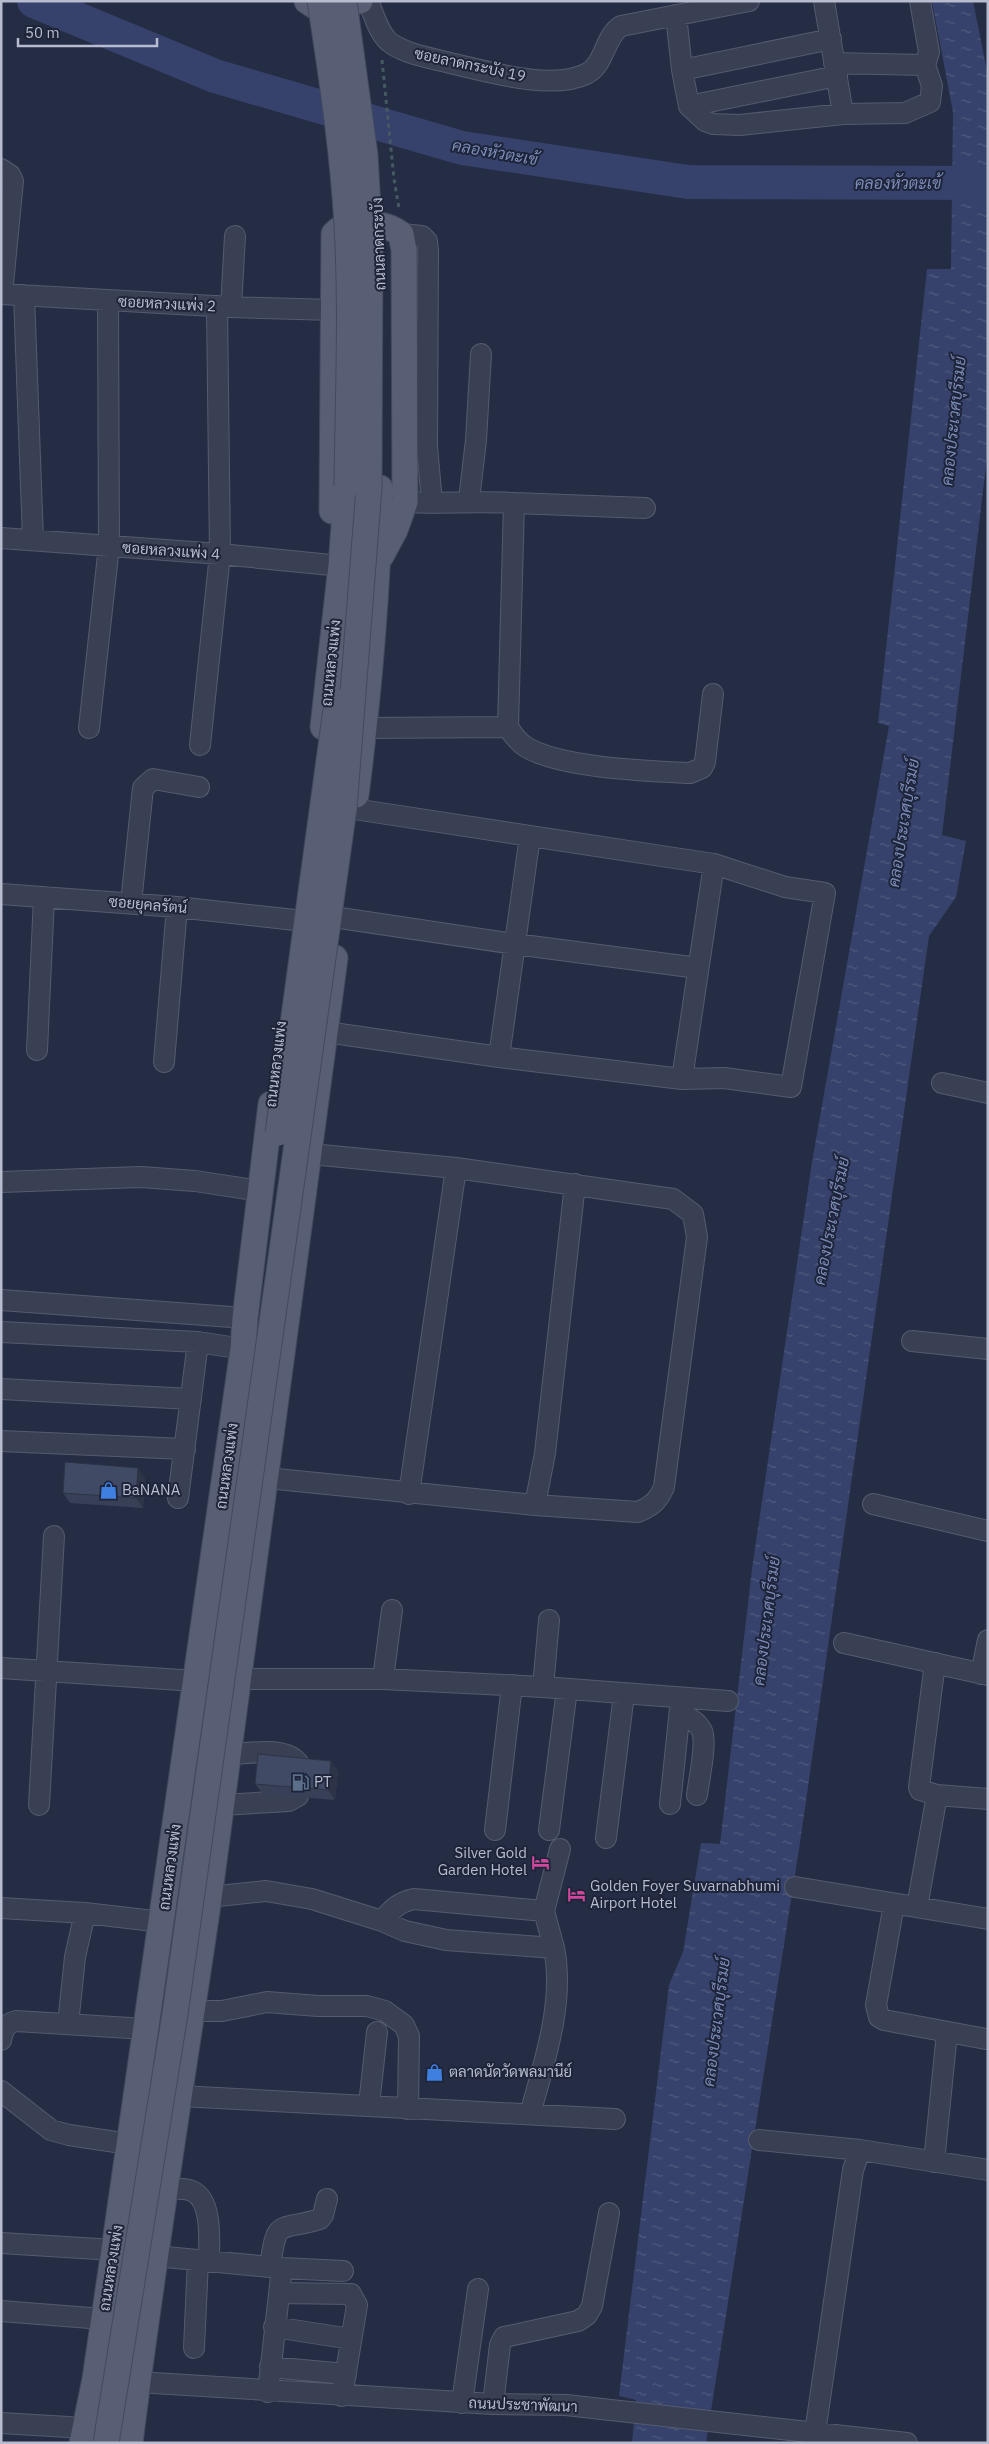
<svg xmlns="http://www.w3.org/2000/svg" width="989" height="2444" viewBox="0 0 989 2444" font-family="'IBM Plex Sans',Sarabun,sans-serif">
<defs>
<pattern id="water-ripples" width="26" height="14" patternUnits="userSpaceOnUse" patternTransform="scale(1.25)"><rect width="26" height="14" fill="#36426b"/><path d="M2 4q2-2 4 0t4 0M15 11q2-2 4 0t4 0" fill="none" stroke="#515b7f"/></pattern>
</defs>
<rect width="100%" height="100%" fill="#252d45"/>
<path fill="url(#water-ripples)" d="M932,1H973L988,76V449L942,835L966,841L956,897L929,936L801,1836L706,2443H632L636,2400L619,2396L669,1985L683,1952L701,1843L720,1844L752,1569L812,1162L889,726L878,723L927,269H951L953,112Z"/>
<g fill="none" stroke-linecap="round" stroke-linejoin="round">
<path stroke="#36426b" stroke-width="34" d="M34,1L215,76L462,148L688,182L988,183"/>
<defs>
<path id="minor" d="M368,1C374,14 379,36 392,44C409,55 431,58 450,63C486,71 551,91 586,74C605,65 604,37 621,26L749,1
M824,1L843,114
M920,1L929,52L925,65
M676,15L682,70L689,106L705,121L713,124L740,125L843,114L905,113L930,102L932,86L925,65L834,63
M682,70L831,39
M689,106L837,76
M1,169L10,175L13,181L2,294
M401,234L422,236L427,241L428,251L427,446L432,503
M1,294L231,307L333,310
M24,295L33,540
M231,307L235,236
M469,500L476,440L481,354
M514,503L645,508
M1,538L220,554L341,566
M508,727C513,735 518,742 526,747C561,768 648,771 690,773L702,768L705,762L713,694
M89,728L109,546L108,301
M365,728L508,727L514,503C477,501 441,504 405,502
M200,745L220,554L217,306
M1,894L177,907L295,920
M131,903L143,788L153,779L199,787
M340,918L515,944L698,968
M326,1032L499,1057L682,1079L724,1078L791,1087L825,893L785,887L714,864L354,809
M37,1050L44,897
M499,1057L530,836
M164,1062L177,907
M682,1079L714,864
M942,1083L988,1093
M311,1154L456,1168L673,1199L693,1214L697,1237L664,1487C658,1501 652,1506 638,1512L535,1505
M1,1182L141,1177L195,1181L260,1191
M1,1300L245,1318
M1,1332L198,1342L243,1349
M912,1341L988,1349
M1,1389L191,1399
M1,1441L185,1449
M267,1478L535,1505L545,1453L575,1184
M409,1494L456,1168
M178,1498L198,1342
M873,1504L988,1531
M844,1643L988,1675
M935,1663L919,1787L920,1790L937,1795L988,1799
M1,1668L196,1681
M981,1674L988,1640
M240,1679H383L543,1687L728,1701
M383,1679L392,1610
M543,1687L549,1620
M680,1713C688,1717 698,1722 702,1731C707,1744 699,1779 697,1795
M230,1754C252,1754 291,1744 301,1768
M670,1804L681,1699
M39,1805L54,1536
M222,1805L289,1801L298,1796
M495,1830L512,1685
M549,1830L567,1689
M606,1838L624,1694
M795,1887L988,1919
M209,1897L266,1891L312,1899L382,1921L405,1931L446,1940L554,1948C565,2002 544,2063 530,2114
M894,1904L876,2005L879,2017L884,2020L986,2039
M917,1907L937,1795
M1,1908L85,1913L162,1922
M544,1911L560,1849
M382,1921C392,1909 399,1902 414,1899L544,1911L554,1948
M192,2011H222L267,2002L318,2006H367L385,2011L404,2025L409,2036L408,2109
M68,2024L75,1957L85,1913
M1,2040C4,2029 5,2024 16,2021L146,2029
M1,2091L51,2130L69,2135L129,2144
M180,2096L615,2119
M369,2105L377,2032
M759,2140L860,2150L988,2170
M934,2162L947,2033
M165,2188C173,2189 185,2188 192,2191C213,2200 209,2242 209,2261
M1,2243L114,2250
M155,2256L270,2267C277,2216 278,2232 320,2219L323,2215L327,2199
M282,2268L343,2271
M279,2293L351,2294L357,2305L342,2396
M1,2311L103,2319
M274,2327L351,2339
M194,2348L198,2260
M270,2367L346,2374
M137,2382L493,2404L566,2405L907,2443
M268,2392L282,2268L270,2267
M462,2403L478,2289
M493,2404L500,2345L504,2337L578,2321L587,2315L592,2306L609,2213
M1,2423L85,2428
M815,2433L853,2170L860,2150"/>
<path id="major" d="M307,1L319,9L360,1
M332,511L334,234C348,218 385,222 401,234L404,250L405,502L395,530L381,556
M323,727L341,566L347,486
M356,795C369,693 378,591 380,488
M82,2443L95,2379L114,2250L243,1349L245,1318L271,1104
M130,2443C153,2258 183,2075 210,1891C254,1581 296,1270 335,958"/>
</defs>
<use href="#minor" stroke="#555b6f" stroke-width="22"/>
<use href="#major" stroke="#43495e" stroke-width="27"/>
<path stroke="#455a62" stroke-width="3" stroke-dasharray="4 4" stroke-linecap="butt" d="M382,60L394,179L399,208"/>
<use href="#minor" stroke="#3a4054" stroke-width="20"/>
<use href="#major" stroke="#585f74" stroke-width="25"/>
<defs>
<path id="major-bridge" d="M320,1C330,66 340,132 345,197C353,293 348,390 347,486
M278,1133L337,702
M106,2443L175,2014L344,808L369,488L370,244L365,155L344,1"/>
</defs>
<use href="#major-bridge" stroke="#43495e" stroke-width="27" stroke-linecap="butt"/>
<use href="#major-bridge" stroke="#585f74" stroke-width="25"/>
</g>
<path fill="#384057" d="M145,1478L143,1508L70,1503L63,1493Z
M331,1761L338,1771L335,1800L263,1794L255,1784Z"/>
<path fill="#2e3447" d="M138,1468L145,1478L143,1508L136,1498Z
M331,1761L338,1771L335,1800L328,1790Z"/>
<path fill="#414a65" stroke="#2e3447" d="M65,1462L138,1468L136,1498L63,1493Z
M258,1754L331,1761L328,1790L255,1784Z"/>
<defs>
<symbol id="shop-bare" viewBox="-9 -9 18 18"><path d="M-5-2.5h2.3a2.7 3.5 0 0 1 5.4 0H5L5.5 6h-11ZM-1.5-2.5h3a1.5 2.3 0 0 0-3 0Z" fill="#3f7fe0" stroke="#1e253a" stroke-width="2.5" paint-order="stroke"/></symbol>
<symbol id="fuel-bare" viewBox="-9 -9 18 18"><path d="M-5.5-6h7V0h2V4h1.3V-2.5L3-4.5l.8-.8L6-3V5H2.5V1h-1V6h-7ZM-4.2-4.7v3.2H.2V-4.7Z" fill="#5c6f8a" stroke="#1e253a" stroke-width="2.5" paint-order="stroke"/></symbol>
<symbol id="hotel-bare" viewBox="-9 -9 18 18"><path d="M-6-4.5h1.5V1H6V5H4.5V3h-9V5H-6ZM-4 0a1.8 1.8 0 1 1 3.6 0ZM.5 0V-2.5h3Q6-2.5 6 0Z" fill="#d1479c" stroke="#1e253a" stroke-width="2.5" paint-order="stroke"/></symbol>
</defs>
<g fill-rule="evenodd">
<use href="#shop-bare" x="96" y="1478" width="25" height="25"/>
<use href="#fuel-bare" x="288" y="1770" width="25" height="25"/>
<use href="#hotel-bare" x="528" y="1850" width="25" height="25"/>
<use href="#hotel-bare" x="564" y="1882" width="25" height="25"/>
<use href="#shop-bare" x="422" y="2060" width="25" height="25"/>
</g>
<g text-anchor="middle" stroke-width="4" stroke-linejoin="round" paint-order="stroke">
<g font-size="15" fill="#b7bcce" stroke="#1e253a">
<text transform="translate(470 65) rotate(12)" y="5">ซอยลาดกระบัง 19</text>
<text transform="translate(379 244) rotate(-92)" y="5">ถนนลาดกระบัง</text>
<text transform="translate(167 304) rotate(3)" y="5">ซอยหลวงแพ่ง 2</text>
<text transform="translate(171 551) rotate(4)" y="5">ซอยหลวงแพ่ง 4</text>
<text transform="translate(331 663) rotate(-84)" y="5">ถนนหลวงแพ่ง</text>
<text transform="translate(148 905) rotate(5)" y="5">ซอยยุคลรัตน์</text>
<text transform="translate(276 1064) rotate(-83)" y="5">ถนนหลวงแพ่ง</text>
<text transform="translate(227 1466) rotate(-82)" y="5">ถนนหลวงแพ่ง</text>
<text transform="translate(170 1867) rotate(-82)" y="5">ถนนหลวงแพ่ง</text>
<text transform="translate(111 2268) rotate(-81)" y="5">ถนนหลวงแพ่ง</text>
<text transform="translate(523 2405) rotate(2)" y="5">ถนนประชาพัฒนา</text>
</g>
<g font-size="15" fill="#b7bcce" stroke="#1e253a" text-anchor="start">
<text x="122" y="1495">BaNANA</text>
<text x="314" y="1787">PT</text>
<text x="527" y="1858" text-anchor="end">Silver Gold<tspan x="527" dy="17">Garden Hotel</tspan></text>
<text x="590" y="1891">Golden Foyer Suvarnabhumi<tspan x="590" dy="17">Airport Hotel</tspan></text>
<text x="449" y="2077">ตลาดนัดวัดพลมานีย์</text>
</g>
<g font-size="16" font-style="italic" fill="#7c8bb7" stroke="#1e253a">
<text transform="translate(495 152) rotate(10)" y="6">คลองหัวตะเข้</text>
<text x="898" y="189">คลองหัวตะเข้</text>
<text transform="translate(953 421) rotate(-84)" y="6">คลองประเวศบุรีรมย์</text>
<text transform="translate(903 823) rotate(-81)" y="6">คลองประเวศบุรีรมย์</text>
<text transform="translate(831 1221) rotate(-79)" y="6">คลองประเวศบุรีรมย์</text>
<text transform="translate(766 1621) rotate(-83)" y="6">คลองประเวศบุรีรมย์</text>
<text transform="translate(716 2022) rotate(-83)" y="6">คลองประเวศบุรีรมย์</text>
</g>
</g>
<rect width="989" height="2444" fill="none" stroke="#b7bcce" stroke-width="5"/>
<path d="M18 38v8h139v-8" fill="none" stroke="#b7bcce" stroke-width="2.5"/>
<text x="25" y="38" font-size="15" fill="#b7bcce" stroke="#1e253a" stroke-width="4" paint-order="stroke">50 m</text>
</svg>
